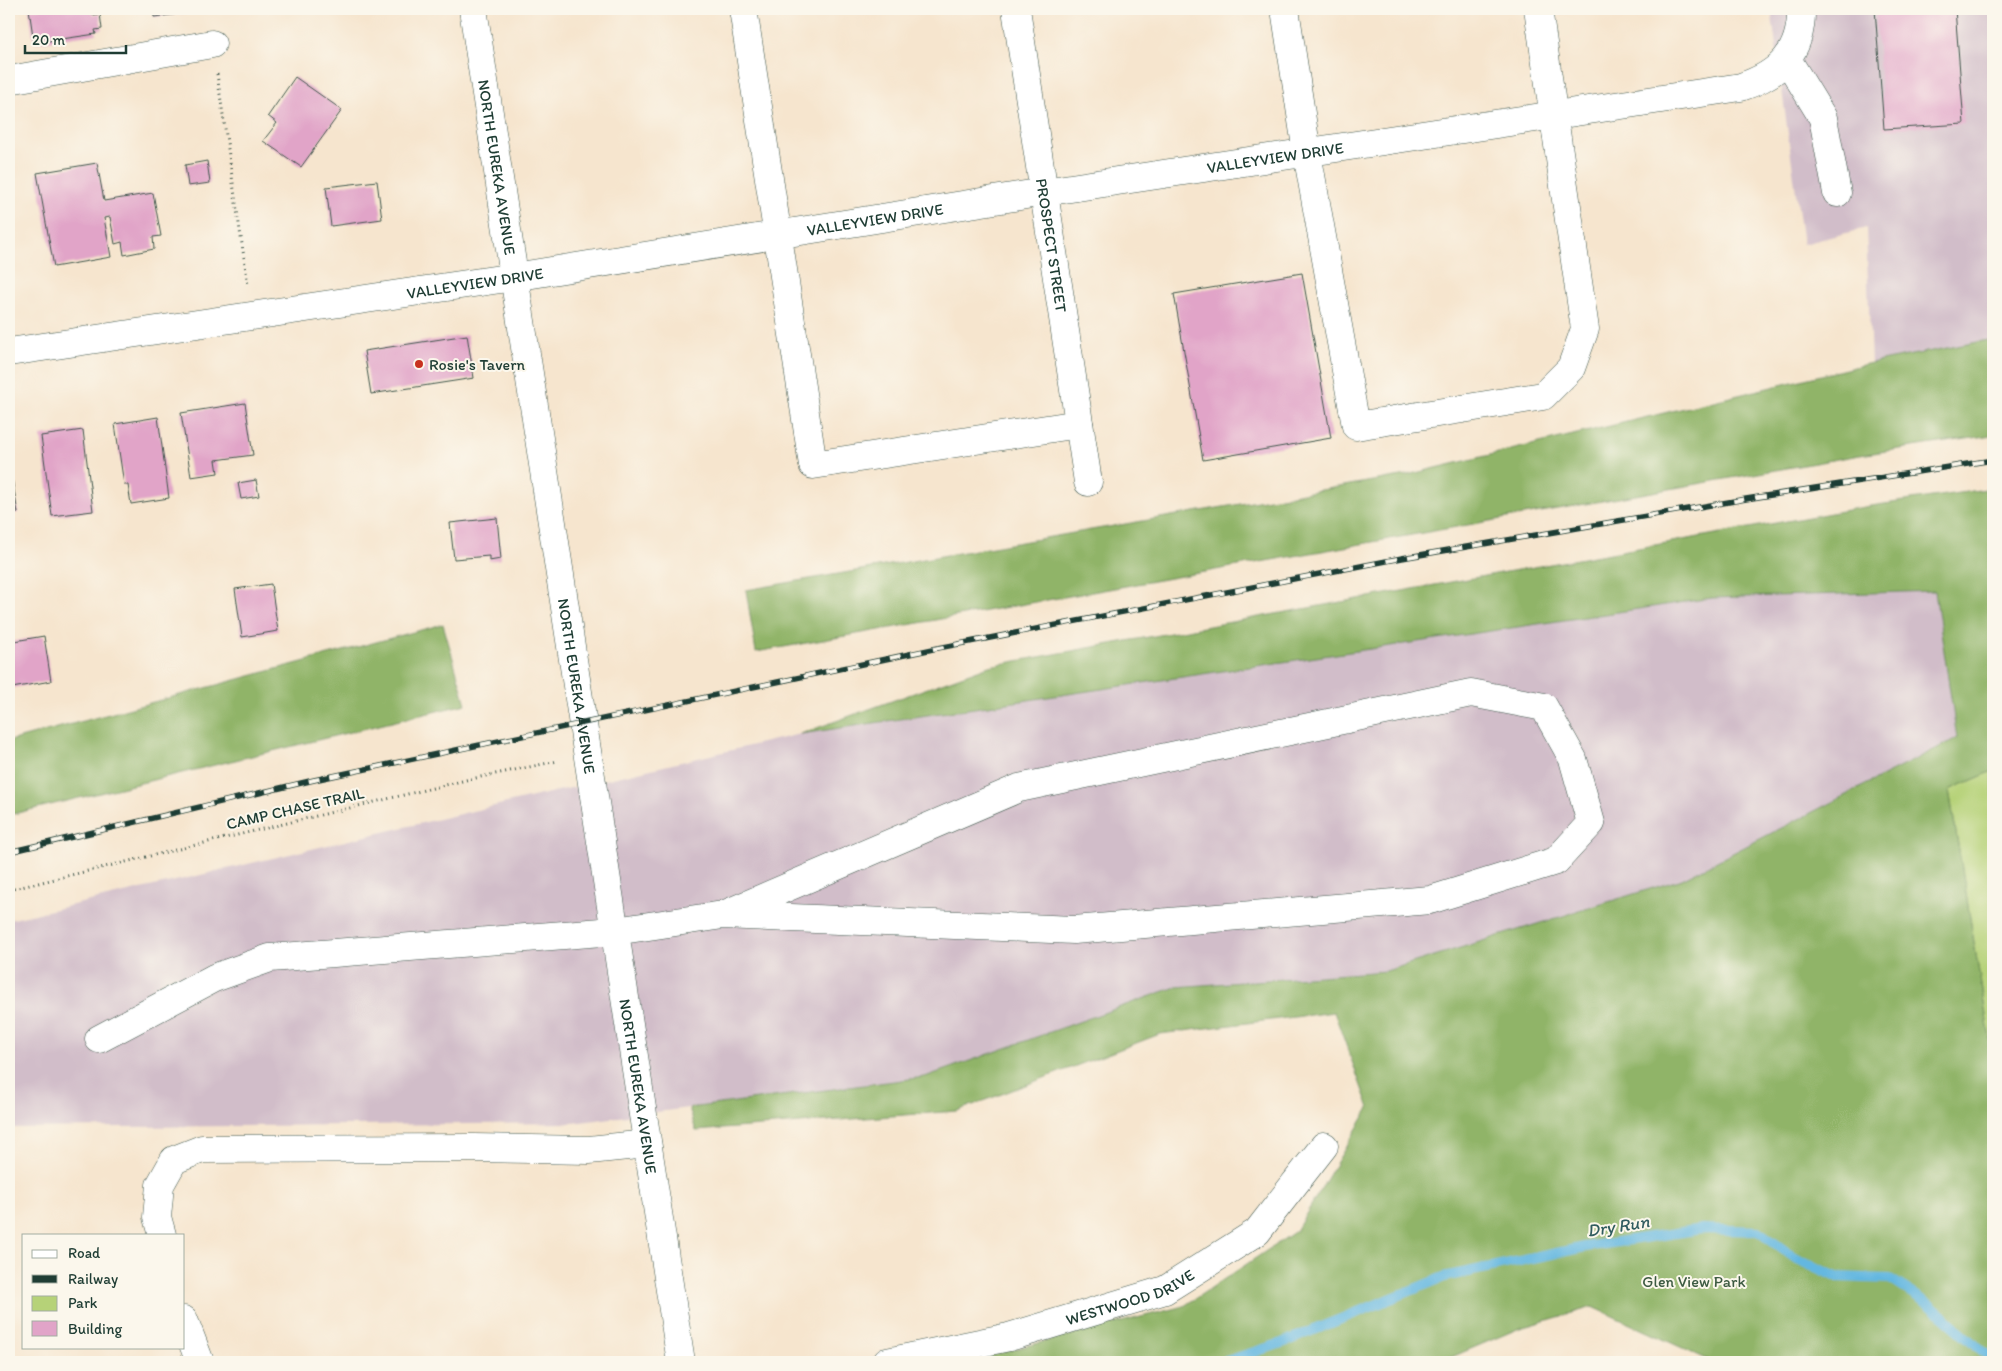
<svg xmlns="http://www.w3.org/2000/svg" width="2002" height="1371" viewBox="0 0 2002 1371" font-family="Itim,sans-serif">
<rect width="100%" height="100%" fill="#fbf7ec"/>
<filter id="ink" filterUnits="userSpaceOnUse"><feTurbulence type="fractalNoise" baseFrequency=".02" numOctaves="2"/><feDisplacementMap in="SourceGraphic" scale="10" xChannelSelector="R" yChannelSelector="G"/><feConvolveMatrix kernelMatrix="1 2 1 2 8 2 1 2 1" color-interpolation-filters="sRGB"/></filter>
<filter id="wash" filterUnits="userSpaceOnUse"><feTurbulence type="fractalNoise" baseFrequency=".0096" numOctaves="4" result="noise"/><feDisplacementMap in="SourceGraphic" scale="20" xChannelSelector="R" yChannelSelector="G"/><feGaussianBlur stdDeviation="1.12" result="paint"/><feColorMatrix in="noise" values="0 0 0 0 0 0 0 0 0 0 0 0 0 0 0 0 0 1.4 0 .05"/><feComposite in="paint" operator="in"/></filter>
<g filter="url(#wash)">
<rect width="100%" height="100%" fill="#f6e5ce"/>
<path fill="#d1bdc9" d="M1771,9H1993V339L1871,363L1866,228L1803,244Z
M1936,591L1957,738L1682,879L1386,971L1176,987L925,1077L573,1123L9,1128V920L800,734L1712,598Z"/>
<path fill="#b6d278" stroke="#6a8856" d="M1993,771V1058L1949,790Z"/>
<path fill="#90b468" stroke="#58784e" d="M1993,339V435L1860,455L756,652L746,590L1407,475L1871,363Z
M1993,488V771L1949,790L1993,1058V1362H1713L1593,1307L1520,1328L1440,1362H964L1184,1306L1296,1231L1369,1108L1334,1012L1160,1034L957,1111L696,1131L689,1108L925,1077L1176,987L1386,971L1682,879L1957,738L1935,591L1712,598L800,734L989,666L1864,507Z
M443,624L466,704L9,815V741Z"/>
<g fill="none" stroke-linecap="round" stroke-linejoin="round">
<path stroke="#64b7e0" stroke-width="10" d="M1224,1362L1282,1343L1444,1277L1585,1247L1702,1229L1758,1231L1795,1258L1837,1277L1890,1279L1929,1304L1993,1360"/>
</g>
<g id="blocks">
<path fill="#e1a4c8" d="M29,9H92L93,15L100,14L102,29L95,30L96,34L34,43Z
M153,9H187L188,13L154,17Z
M1875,9H1955L1964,124L1884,129Z
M295,77L342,110L301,167L263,141L277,123L268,116Z
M207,161L210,183L188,186L185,165Z
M97,163L104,201L153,193L161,236L153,237L154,249L124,255L122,242L115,244L110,217L104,218L111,257L54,267L37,173Z
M377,181L382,219L331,226L326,187Z
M1302,273L1331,438L1203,460L1174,294Z
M467,335L474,378L371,394L364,351Z
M245,403L253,455L216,460L218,473L191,477L181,413Z
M158,417L169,498L131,504L128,485H124L115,424Z
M83,430L93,511L52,516L41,436Z
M9,460L18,513L9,514Z
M256,480L259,496L241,499L238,483Z
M497,518L501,559L489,561V556L454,559L450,523Z
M271,584L278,631L242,637L235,589Z
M44,636L51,681L12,688L9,670V642Z"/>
</g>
</g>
<g filter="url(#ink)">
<use href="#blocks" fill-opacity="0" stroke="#3f564b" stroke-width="1"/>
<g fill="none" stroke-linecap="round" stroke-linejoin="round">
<defs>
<g id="minor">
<path id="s1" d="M473,9L681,1362"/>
<path d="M743,9L813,465L1079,424"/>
<path id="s2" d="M1016,9L1088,482"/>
<path d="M1285,9L1307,153L1356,426L1543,396L1571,368L1585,329L1538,9"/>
<path d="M1787,59L1823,118L1837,193"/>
<path d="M9,80L212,44"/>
<path id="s3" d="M9,352L514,277L1044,192L1741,87C1780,74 1802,52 1801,9"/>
<path d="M99,1039L214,978L270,958L615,931L723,915L1019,788L1471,693L1544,707L1573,759L1591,823L1556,861L1430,900L1074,930L723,915"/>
<path d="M162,1235L157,1217L160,1185L174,1160L202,1149L474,1148L589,1150L647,1144"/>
<path d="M184,1320L200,1362"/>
<path id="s4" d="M887,1362L1009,1337L1165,1290L1257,1232L1324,1146"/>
</g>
</defs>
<use href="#minor" stroke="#3f564b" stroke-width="29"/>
<path stroke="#3f564b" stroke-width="3" stroke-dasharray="1 4" stroke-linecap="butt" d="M217,74L248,285
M9,890L466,780L558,761"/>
<use href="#minor" stroke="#fff" stroke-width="28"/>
<defs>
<path id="rail" d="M9,852L314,780L933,649L1402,558L1746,499L1993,460"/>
</defs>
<use href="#rail" stroke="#1f3d34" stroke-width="5.5"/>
<use href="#rail" stroke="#fbf7ec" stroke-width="4" stroke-dasharray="11" stroke-linecap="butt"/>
</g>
</g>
<circle fill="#c8321e" stroke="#fbf7ec" stroke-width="2" cx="419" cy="364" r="5"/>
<g text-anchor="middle" stroke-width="4" stroke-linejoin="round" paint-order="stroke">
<g font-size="16" fill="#1f3d34" stroke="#fbf7ec">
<text dy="6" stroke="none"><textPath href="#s3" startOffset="1281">VALLEYVIEW DRIVE</textPath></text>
<text dy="6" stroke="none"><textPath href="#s1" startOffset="160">NORTH EUREKA AVENUE</textPath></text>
<text dy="6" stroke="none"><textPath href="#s3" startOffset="876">VALLEYVIEW DRIVE</textPath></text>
<text dy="6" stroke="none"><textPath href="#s2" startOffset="239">PROSPECT STREET</textPath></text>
<text dy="6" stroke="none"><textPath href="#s3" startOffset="471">VALLEYVIEW DRIVE</textPath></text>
<text dy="6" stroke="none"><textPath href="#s1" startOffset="685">NORTH EUREKA AVENUE</textPath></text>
<text transform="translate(295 808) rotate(-13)" y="6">CAMP CHASE TRAIL</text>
<text dy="6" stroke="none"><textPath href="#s1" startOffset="1090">NORTH EUREKA AVENUE</textPath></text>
<text dy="6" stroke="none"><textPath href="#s4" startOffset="252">WESTWOOD DRIVE</textPath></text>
</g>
<g font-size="16" fill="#1f3d34" stroke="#fbf7ec" text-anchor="start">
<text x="429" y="370">Rosie's Tavern</text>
</g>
<g font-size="16" fill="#3d5b42" stroke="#fbf7ec">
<text x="1694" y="1287">Glen View Park</text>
</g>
<g font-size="18" font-style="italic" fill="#305c5f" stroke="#fbf7ec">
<text transform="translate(1618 1226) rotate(-9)" y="6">Dry Run</text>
</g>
</g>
<rect width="2002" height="1371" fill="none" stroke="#fbf7ec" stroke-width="30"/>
<rect x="22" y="1234" width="162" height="115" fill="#fbf7ec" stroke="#a3ada2"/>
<rect x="32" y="1250" width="25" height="8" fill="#ffffff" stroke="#a3ada2"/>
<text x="68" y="1258" font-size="15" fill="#1f3d34">Road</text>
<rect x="32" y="1275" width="25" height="8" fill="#1f3d34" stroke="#a3ada2"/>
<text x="68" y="1284" font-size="15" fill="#1f3d34">Railway</text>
<rect x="32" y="1296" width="25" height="15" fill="#b6d278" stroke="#a3ada2"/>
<text x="68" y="1308" font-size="15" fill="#1f3d34">Park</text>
<rect x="32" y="1321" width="25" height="15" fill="#e1a4c8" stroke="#a3ada2"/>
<text x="68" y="1334" font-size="15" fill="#1f3d34">Building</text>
<path d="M25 45v8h101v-8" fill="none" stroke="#1f3d34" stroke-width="2.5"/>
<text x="32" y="45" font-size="15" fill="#1f3d34" stroke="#fbf7ec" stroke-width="4" paint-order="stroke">20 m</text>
</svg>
